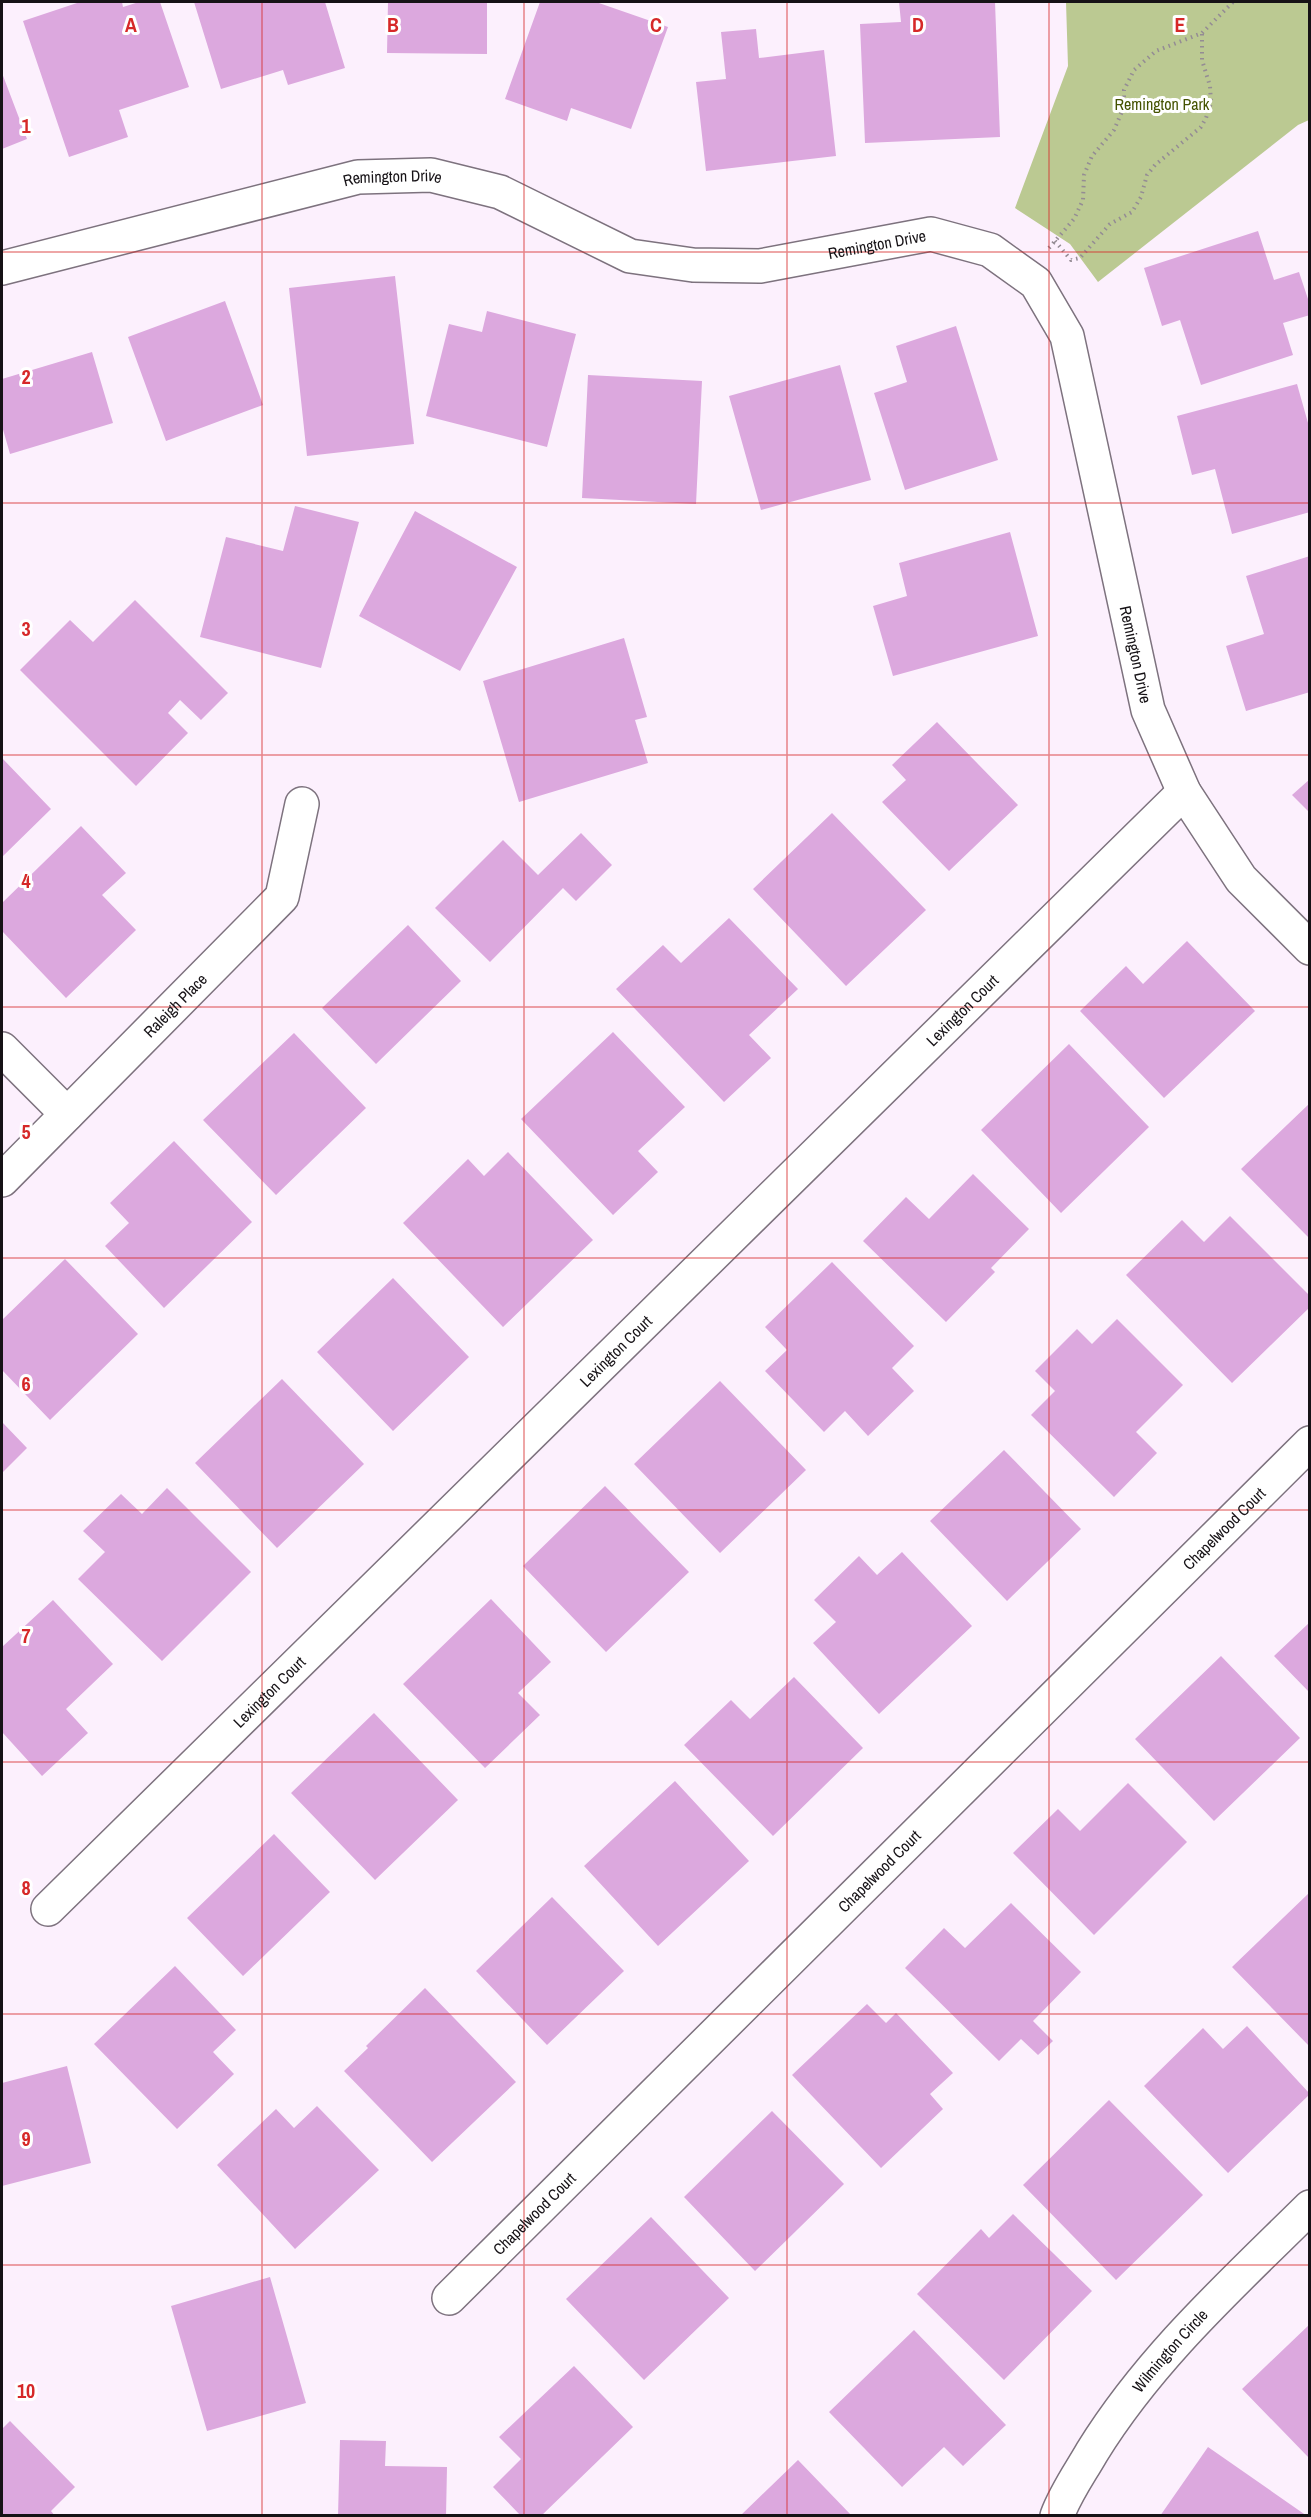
<svg xmlns="http://www.w3.org/2000/svg" width="1311" height="2517" viewBox="0 0 1311 2517" font-family="'Archivo Narrow',sans-serif">
<rect width="100%" height="100%" fill="#fcf0fd"/>
<path fill="#bbc992" d="M1066,2H1309V120L1298,125L1098,282L1070,244L1015,208L1068,66Z"/>
<path fill="#dca8de" d="M80,2H122L123,7L139,2H160L189,87L119,110L128,137L69,157L23,21Z
M194,2H325L345,68L288,85L283,70L221,89Z
M388,2H487V54L387,53Z
M540,2H596L668,27L631,129L571,108L567,121L505,99Z
M899,2H995L1000,137L865,143L860,24L901,22Z
M756,29L759,58L824,50L836,156L706,171L696,82L726,79L721,32Z
M2,73L27,139L2,149Z
M1258,231L1274,280L1299,272L1310,305V315L1283,323L1293,355L1201,385L1180,320L1162,326L1144,268Z
M395,276L414,444L307,456L289,288Z
M225,301L263,405L166,441L128,337Z
M487,311L576,334L547,447L426,416L449,324L482,332Z
M956,326L998,460L905,490L874,393L907,382L896,346Z
M92,352L113,423L10,454L2,426V379Z
M840,365L871,480L761,510L729,396Z
M588,375L702,381L696,504L582,498Z
M1297,384L1310,430V512L1232,534L1215,469L1192,475L1177,416Z
M295,506L359,522L321,668L200,637L226,537L283,551Z
M415,511L517,567L460,671L359,616Z
M1010,532L1038,636L893,676L873,606L907,596L899,563Z
M1310,556V692L1246,711L1226,646L1264,634L1246,576Z
M135,600L228,693L201,720L180,700L168,713L188,733L136,786L20,670L70,620L93,642Z
M624,638L647,717L635,720L648,763L519,802L483,681Z
M937,722L1018,805L949,871L882,802L906,780L892,765Z
M2,758L51,809L2,857Z
M1310,779V813L1292,795Z
M832,813L926,910L846,986L753,889Z
M81,826L126,873L102,895L136,930L66,998L2,931V903Z
M581,833L612,865L576,901L563,888L490,962L435,908L503,840L538,875Z
M729,918L798,989L749,1035L771,1058L724,1102L616,989L663,945L681,963Z
M408,925L461,981L376,1064L322,1008Z
M1187,941L1255,1011L1164,1098L1080,1011L1126,966L1143,984Z
M613,1032L685,1107L638,1151L658,1172L613,1215L521,1119Z
M294,1033L366,1108L276,1195L203,1120Z
M1069,1044L1149,1127L1061,1213L981,1130Z
M1310,1103V1239L1241,1169Z
M174,1141L252,1222L164,1308L105,1246L129,1223L110,1203Z
M508,1152L593,1240L503,1327L403,1223L468,1159L484,1176Z
M973,1174L1029,1229L991,1268L995,1272L946,1322L863,1241L906,1197L929,1219Z
M1230,1216L1310,1296V1307L1232,1383L1126,1275L1182,1220L1204,1242Z
M65,1259L138,1334L50,1420L2,1370V1320Z
M832,1262L914,1346L892,1368L914,1391L868,1436L845,1411L824,1432L765,1371L787,1350L765,1327Z
M393,1278L469,1357L393,1431L317,1352Z
M1117,1319L1183,1385L1136,1432L1157,1453L1114,1497L1031,1415L1055,1391L1035,1371L1077,1329L1092,1344Z
M282,1379L364,1464L277,1548L195,1463Z
M720,1381L806,1470L720,1553L634,1464Z
M2,1422L27,1448L2,1473Z
M1004,1450L1081,1529L1007,1601L930,1521Z
M605,1486L689,1572L606,1652L523,1566Z
M167,1488L251,1572L162,1661L78,1579L105,1552L83,1531L121,1494L142,1514Z
M902,1552L972,1626L879,1714L813,1643L836,1622L814,1600L859,1556L877,1575Z
M491,1599L551,1662L518,1693L540,1715L485,1768L403,1684Z
M53,1600L113,1664L66,1709L88,1733L42,1776L2,1732V1647Z
M1310,1622V1693L1274,1656Z
M1221,1656L1300,1738L1214,1821L1135,1739Z
M794,1677L863,1748L773,1836L684,1745L731,1700L750,1719Z
M374,1713L458,1800L375,1880L291,1793Z
M675,1781L749,1861L658,1946L584,1866Z
M1128,1783L1187,1842L1094,1935L1013,1853L1058,1809L1080,1831Z
M274,1834L330,1892L243,1976L187,1918Z
M1310,1892V2047L1232,1967Z
M552,1897L624,1971L547,2045L476,1971Z
M1011,1903L1081,1972L1033,2021L1053,2041L1038,2055L1021,2039L999,2061L905,1968L944,1928L965,1948Z
M175,1966L236,2030L213,2052L234,2074L177,2129L94,2044Z
M425,1988L516,2082L432,2162L344,2071L368,2048L366,2046Z
M867,2004L886,2023L896,2013L953,2073L930,2094L943,2109L881,2168L792,2075Z
M1247,2026L1310,2094L1228,2173L1144,2086L1203,2028L1223,2049Z
M67,2066L91,2163L2,2186V2083Z
M1109,2100L1203,2195L1116,2280L1023,2185Z
M317,2106L379,2170L295,2249L217,2165L276,2109L294,2128Z
M772,2111L844,2184L755,2271L684,2197Z
M1013,2214L1092,2291L1004,2380L917,2294L981,2229L989,2238Z
M651,2217L729,2298L644,2380L566,2299Z
M270,2277L306,2403L207,2431L171,2306Z
M1310,2324V2459L1242,2389Z
M914,2330L1006,2425L963,2466L944,2447L902,2487L829,2412Z
M574,2366L633,2427L541,2516H521L493,2487L521,2459L499,2437Z
M10,2421L75,2487L51,2511L55,2516H2V2429Z
M340,2440L386,2441L385,2466L447,2467L446,2516H338Z
M1208,2447L1307,2516H1160Z
M798,2460L852,2516H740Z"/>
<g fill="none" stroke-linecap="round" stroke-linejoin="round">
<defs>
<g id="street">
<path id="s1" d="M2,268L358,177L431,175L500,192L630,256L693,265L760,266L931,234L990,250L1036,283L1067,336L1148,710L1184,792L1241,879L1310,948"/>
<path d="M2,1049L67,1114"/>
<path id="s2" d="M2,1180L282,897L302,804"/>
<path id="s3" d="M48,1909L1184,792"/>
<path id="s4" d="M449,2298L1310,1443"/>
<path id="s5" d="M1057,2516C1066,2492 1080,2473 1092,2452C1150,2358 1232,2284 1310,2207"/>
</g>
</defs>
<use href="#street" stroke="#7d727e" stroke-width="36"/>
<path stroke="#948c94" stroke-width="4" stroke-dasharray="1.5 4.5" stroke-linecap="butt" d="M1055,241L1071,260L1080,258L1110,224L1132,212L1141,197L1147,175L1155,165L1201,127L1206,118L1211,103L1210,86L1202,60V34
M1049,248L1074,219L1083,200L1084,175L1092,156L1114,130L1124,107V90L1134,70L1156,51L1202,33L1233,2"/>
<use href="#street" stroke="#fff" stroke-width="33"/>
</g>
<path fill="none" stroke="#d62828" stroke-width="1.5" stroke-opacity="0.55" d="M262,2V2516M524,2V2516M787,2V2516M1049,2V2516M2,252H1310M2,503H1310M2,755H1310M2,1007H1310M2,1258H1310M2,1510H1310M2,1762H1310M2,2014H1310M2,2265H1310"/>
<g text-anchor="middle" stroke-width="6" stroke-linejoin="round" paint-order="stroke">
<g font-size="16" fill="#445200" stroke="#fff">
<text x="1162" y="110">Remington Park</text>
</g>
<g font-size="16" fill="#161216" stroke="#fff">
<text dy="6" stroke="none"><textPath href="#s1" startOffset="402">Remington Drive</textPath></text>
<text dy="6" stroke="none"><textPath href="#s1" startOffset="906">Remington Drive</textPath></text>
<text dy="6" stroke="none"><textPath href="#s1" startOffset="1466">Remington Drive</textPath></text>
<text dy="6" stroke="none"><textPath href="#s2" startOffset="246">Raleigh Place</textPath></text>
<text dy="6" stroke="none"><textPath href="#s3" startOffset="1282">Lexington Court</textPath></text>
<text dy="6" stroke="none"><textPath href="#s3" startOffset="796">Lexington Court</textPath></text>
<text dy="6" stroke="none"><textPath href="#s4" startOffset="1092">Chapelwood Court</textPath></text>
<text dy="6" stroke="none"><textPath href="#s3" startOffset="310">Lexington Court</textPath></text>
<text dy="6" stroke="none"><textPath href="#s4" startOffset="606">Chapelwood Court</textPath></text>
<text dy="6" stroke="none"><textPath href="#s4" startOffset="120">Chapelwood Court</textPath></text>
<text dy="6" stroke="none"><textPath href="#s5" startOffset="201">Wilmington Circle</textPath></text>
</g>
</g>
<g font-size="20" text-anchor="middle" font-weight="bold" fill="#d62828" stroke="#fff" stroke-width="6" stroke-linejoin="round" paint-order="stroke">
<text x="131" y="32">A</text>
<text x="393" y="32">B</text>
<text x="656" y="32">C</text>
<text x="918" y="32">D</text>
<text x="1180" y="32">E</text>
<text x="26" y="133">1</text>
<text x="26" y="384">2</text>
<text x="26" y="636">3</text>
<text x="26" y="888">4</text>
<text x="26" y="1139">5</text>
<text x="26" y="1391">6</text>
<text x="26" y="1643">7</text>
<text x="26" y="1895">8</text>
<text x="26" y="2146">9</text>
<text x="26" y="2398">10</text>
</g>
<rect width="1311" height="2517" fill="none" stroke="#161216" stroke-width="6"/>
</svg>
